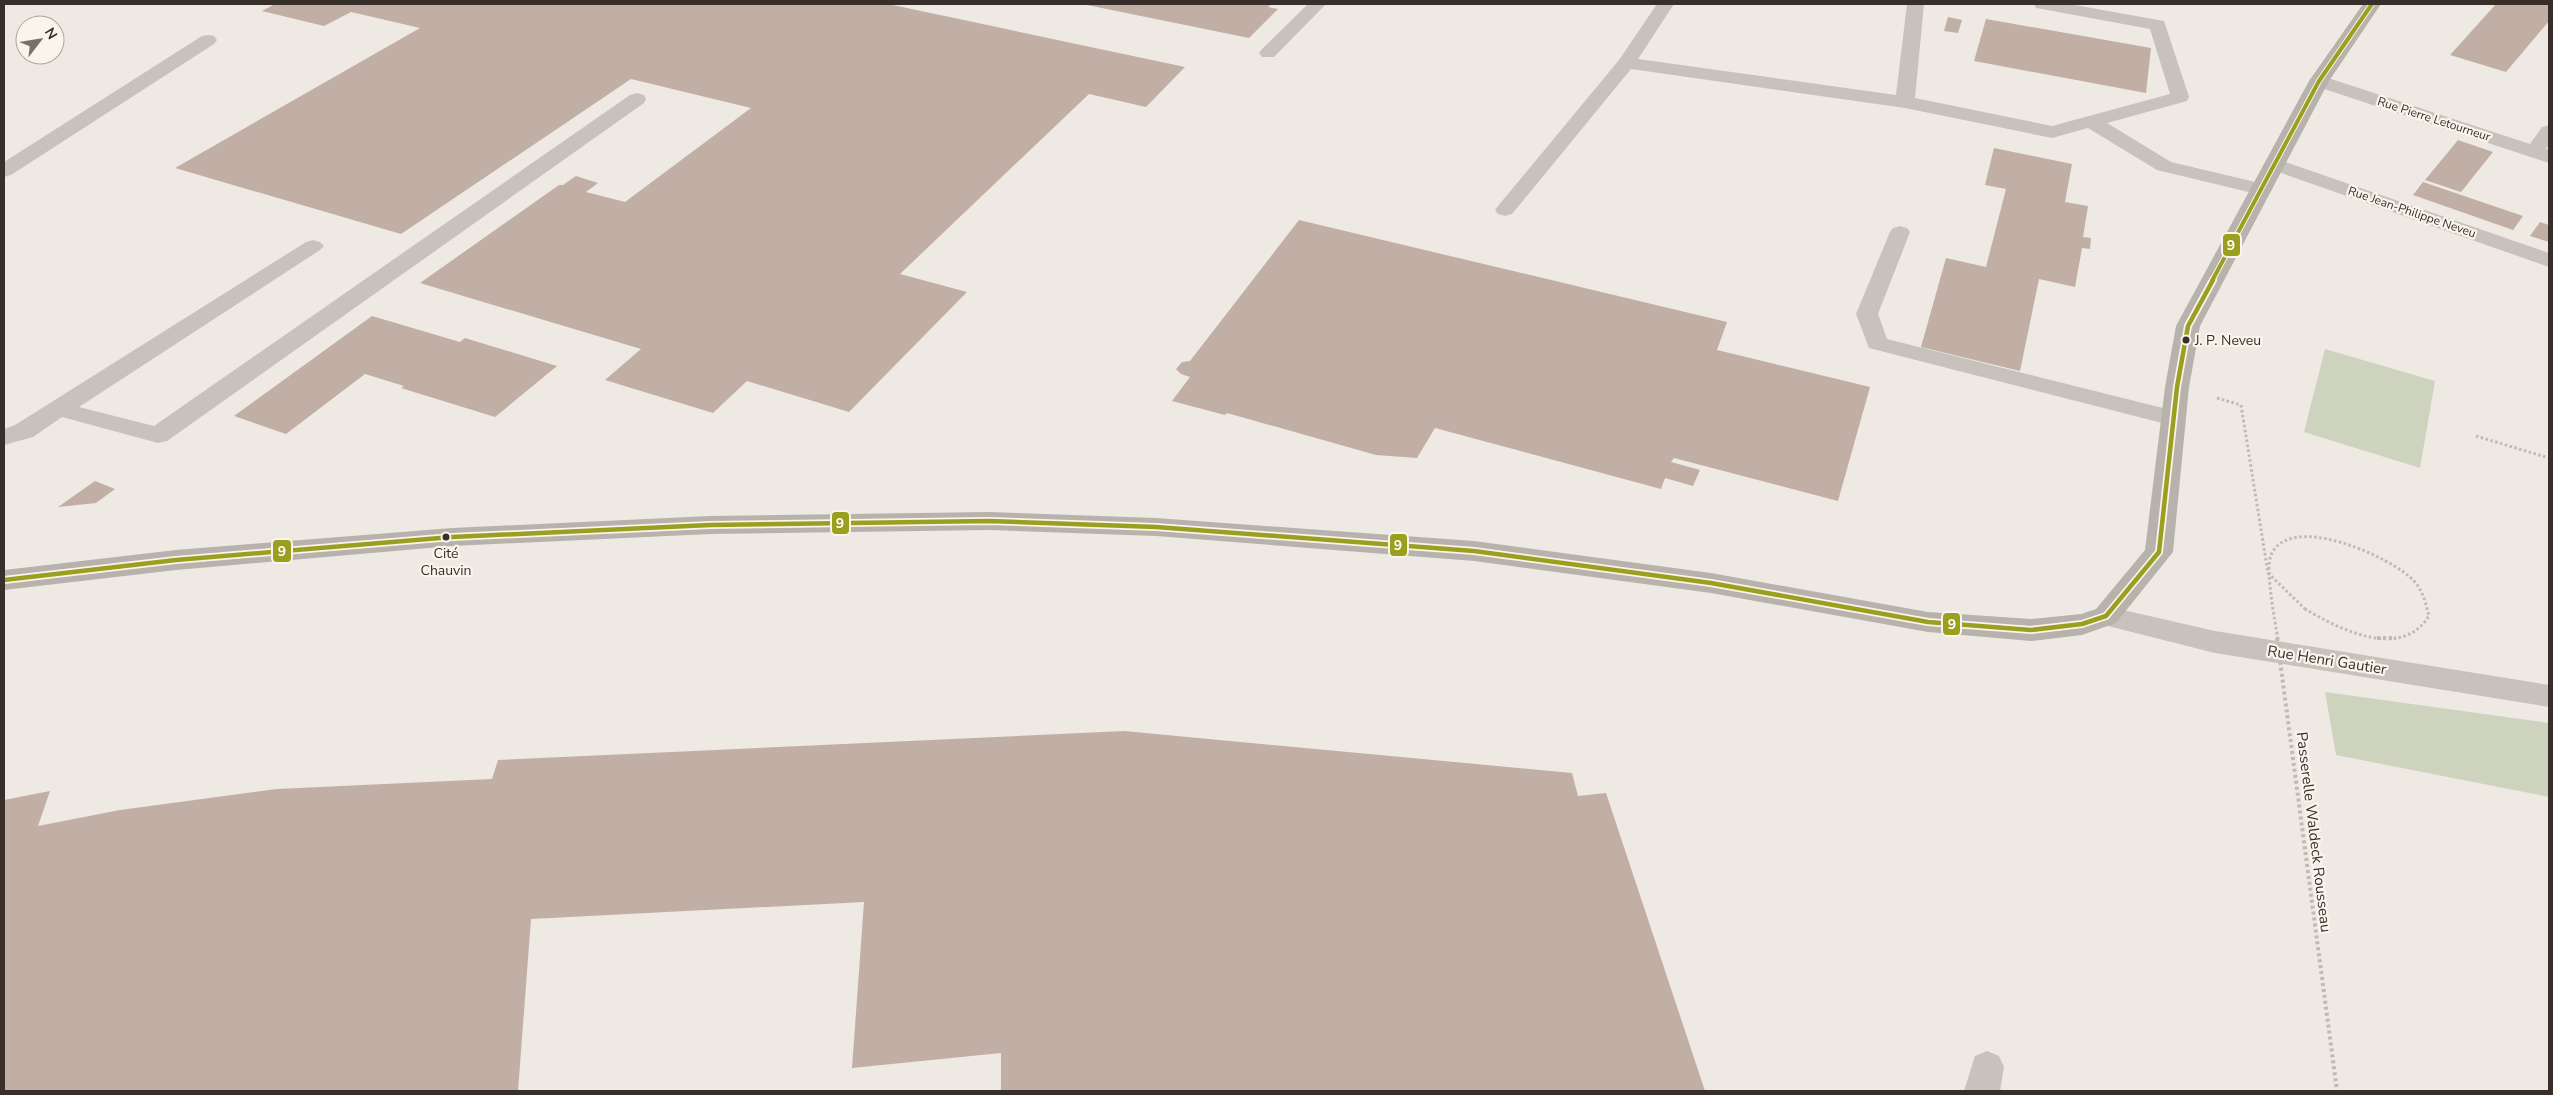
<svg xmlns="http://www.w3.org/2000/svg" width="2553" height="1095" viewBox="0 0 2553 1095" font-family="'Nunito Sans',sans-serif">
<rect width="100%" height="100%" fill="#eee9e3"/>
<path fill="#ced3be" d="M2325,349L2435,381L2420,468L2304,432Z
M2325,692L2549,723V797L2336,755Z"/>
<path fill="#c1afa5" d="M275,4H888L1185,67L1146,107L1089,94L900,274L967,292L849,412L747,381L713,413L605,380L641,349L420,283L559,185H563L576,176L598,183L586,192L625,202L751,108L631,79L401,234L175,168L420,28L351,12L324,26L262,11Z
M1271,4L1268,7L1278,9L1249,38L1087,5Z
M2496,4H2549V21L2506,72L2450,55Z
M1948,17L1962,20L1958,33L1944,31Z
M1986,19L2151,48L2146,93L1974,61Z
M2458,140L2493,152L2461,192L2425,180Z
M1994,148L2072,164L2065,202L2088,206L2083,237L2091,238L2090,249L2082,248L2075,287L2039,279L2020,371L1921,347L1946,258L1986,267L2006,189L1985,185Z
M2423,182L2523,216L2513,230L2413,195Z
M1299,220L1727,322L1717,350L1870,387L1838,501L1674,458L1671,462L1700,470L1693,486L1665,478L1661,489L1435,428L1417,458L1376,455L1227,413L1225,415L1172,401L1190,377L1181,374L1176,369L1182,362L1190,361Z
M2540,222L2549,225V242L2530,236Z
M372,316L460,342L465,338L557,366L495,417L401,388L404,386L365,374L286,434L234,416Z
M95,481L115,489L96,503L58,507Z
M1124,731L1572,773L1578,796L1606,793L1705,1091H1001V1053L852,1068L864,902L531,919L518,1091H4V800L50,791L38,826L120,810L277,789L492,779L498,760Z"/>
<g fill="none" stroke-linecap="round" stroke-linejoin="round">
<path stroke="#c0bab4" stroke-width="3" stroke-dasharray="2.5 2.5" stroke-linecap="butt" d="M2217,398L2241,405L2268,573L2305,609
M2476,436L2549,458"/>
<path fill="#c7c2bc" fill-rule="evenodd" d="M1308,4H1326L1274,57H1262L1259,53L1262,49Z
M1657,4H1674L1638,59L1896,95L1907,4H1924L1915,98L2052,126L2170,94L2150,29L2042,9L2036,8L2034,4H2069L2164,21L2189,97L2187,101L2107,123L2171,162L2268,185L2271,189L2268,193L2261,195L2157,170L2088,128L2052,138L1905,108L1631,69L1512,214L1505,216L1498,214L1495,210L1498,206L1619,60Z
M208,35L214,36L217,40L214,44L11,175L4,177V162L202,36Z
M637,93L644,95L646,99L644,103L167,441L158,443L62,417L33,437L4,445V429L15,425L306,242L313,240L320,242L324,246L320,250L79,407L154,426L630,95Z
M1900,226L1907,228L1910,232L1878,314L1887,339L2183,413L2186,418L2183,423L2174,426L1869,348L1856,314L1890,232L1893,228Z
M1987,1051L1999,1056L2004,1067L2000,1091H1964L1975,1056Z"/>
<path fill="#c7c2bc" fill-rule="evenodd" d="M2319,75L2530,144L2542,127L2549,125V145L2546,149L2549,150V163L2312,85L2309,81L2312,77Z
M2274,158L2549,253V267L2267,168L2264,164L2267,160Z
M2106,606L2215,631L2549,685V707L2215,653L2096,623L2092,616L2096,609Z"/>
<path fill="#b8b2ad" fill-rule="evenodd" d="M2363,4H2381L2329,81L2200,326L2189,387L2173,552L2116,623L2082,635L2031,641L1928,632L1711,593L1474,561L1156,536L989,530L710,534L452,546L176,570L4,590V570L176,550L452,528L710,516L989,512L1156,518L1474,541L1711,573L1928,612L2031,619L2081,614L2096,609L2145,550L2165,387L2176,326L2309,81Z"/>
<path stroke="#c0bab4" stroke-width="3" stroke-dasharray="2.5 2.5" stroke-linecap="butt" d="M2278,639C2275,621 2265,571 2271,555C2290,511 2392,557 2414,581C2423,591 2426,604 2429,616C2401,661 2339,629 2305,609"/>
<path stroke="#c0bab4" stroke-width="4" stroke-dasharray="3 3" stroke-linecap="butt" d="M2277,638L2337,1091
M2377,638H2396"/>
<defs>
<path id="bus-1-far1" d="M2212,281L2319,81L2372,4"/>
<path id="bus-1" d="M4,580L176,560L452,537L710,525L989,521L1156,527L1474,551L1711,583L1928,622L2031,630L2082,624L2106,616L2159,552L2177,387L2188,326L2213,280"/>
</defs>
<use href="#bus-1-far1" stroke="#f9f4ec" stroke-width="6"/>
<use href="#bus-1" stroke="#f9f4ec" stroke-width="8"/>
<use href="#bus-1-far1" stroke="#9a9f20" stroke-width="4"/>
<use href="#bus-1" stroke="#9a9f20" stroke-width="4.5"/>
</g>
<g fill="#382f2a" stroke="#f9f4ec" stroke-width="2">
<circle cx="2186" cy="340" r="4.5"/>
<circle cx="446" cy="537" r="4.5"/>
</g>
<g text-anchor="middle" stroke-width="4.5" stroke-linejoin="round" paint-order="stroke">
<g font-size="12" fill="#382f2a" stroke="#f9f4ec">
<text transform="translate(2434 119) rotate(18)" y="4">Rue Pierre Letourneur</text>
<text transform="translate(2412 212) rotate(19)" y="4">Rue Jean-Philippe Neveu</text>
</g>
<g font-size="14" fill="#382f2a" stroke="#f9f4ec" text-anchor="start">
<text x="2195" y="345">J. P. Neveu</text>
<text x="446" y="558" text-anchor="middle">Cité<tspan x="446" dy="17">Chauvin</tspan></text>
</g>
<g font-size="15" fill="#382f2a" stroke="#f9f4ec">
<text transform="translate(2327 660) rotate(9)" y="5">Rue Henri Gautier</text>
<text transform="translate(2314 832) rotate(83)" y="5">Passerelle Waldeck Rousseau</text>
</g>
</g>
<g stroke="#f9f4ec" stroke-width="2">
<rect x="2222" y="233" width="19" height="24" rx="5" fill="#9a9f20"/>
<rect x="831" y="511" width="19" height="24" rx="5" fill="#9a9f20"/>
<rect x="1389" y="533" width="19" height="24" rx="5" fill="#9a9f20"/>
<rect x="272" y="539" width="20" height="24" rx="5" fill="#9a9f20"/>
<rect x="1942" y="612" width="19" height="24" rx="5" fill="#9a9f20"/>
</g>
<g font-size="14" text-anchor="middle" font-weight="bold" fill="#fff">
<text x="2231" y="250">9</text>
<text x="840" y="528">9</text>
<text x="1398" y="550">9</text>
<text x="282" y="556">9</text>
<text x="1952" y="629">9</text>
</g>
<rect width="2553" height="1095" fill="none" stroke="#382f2a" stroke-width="10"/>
<g transform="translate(40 40) rotate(59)"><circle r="24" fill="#f9f4ec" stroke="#aca59e"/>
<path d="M0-4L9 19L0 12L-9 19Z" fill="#78706b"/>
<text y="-8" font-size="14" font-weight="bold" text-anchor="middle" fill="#382f2a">N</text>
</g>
</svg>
